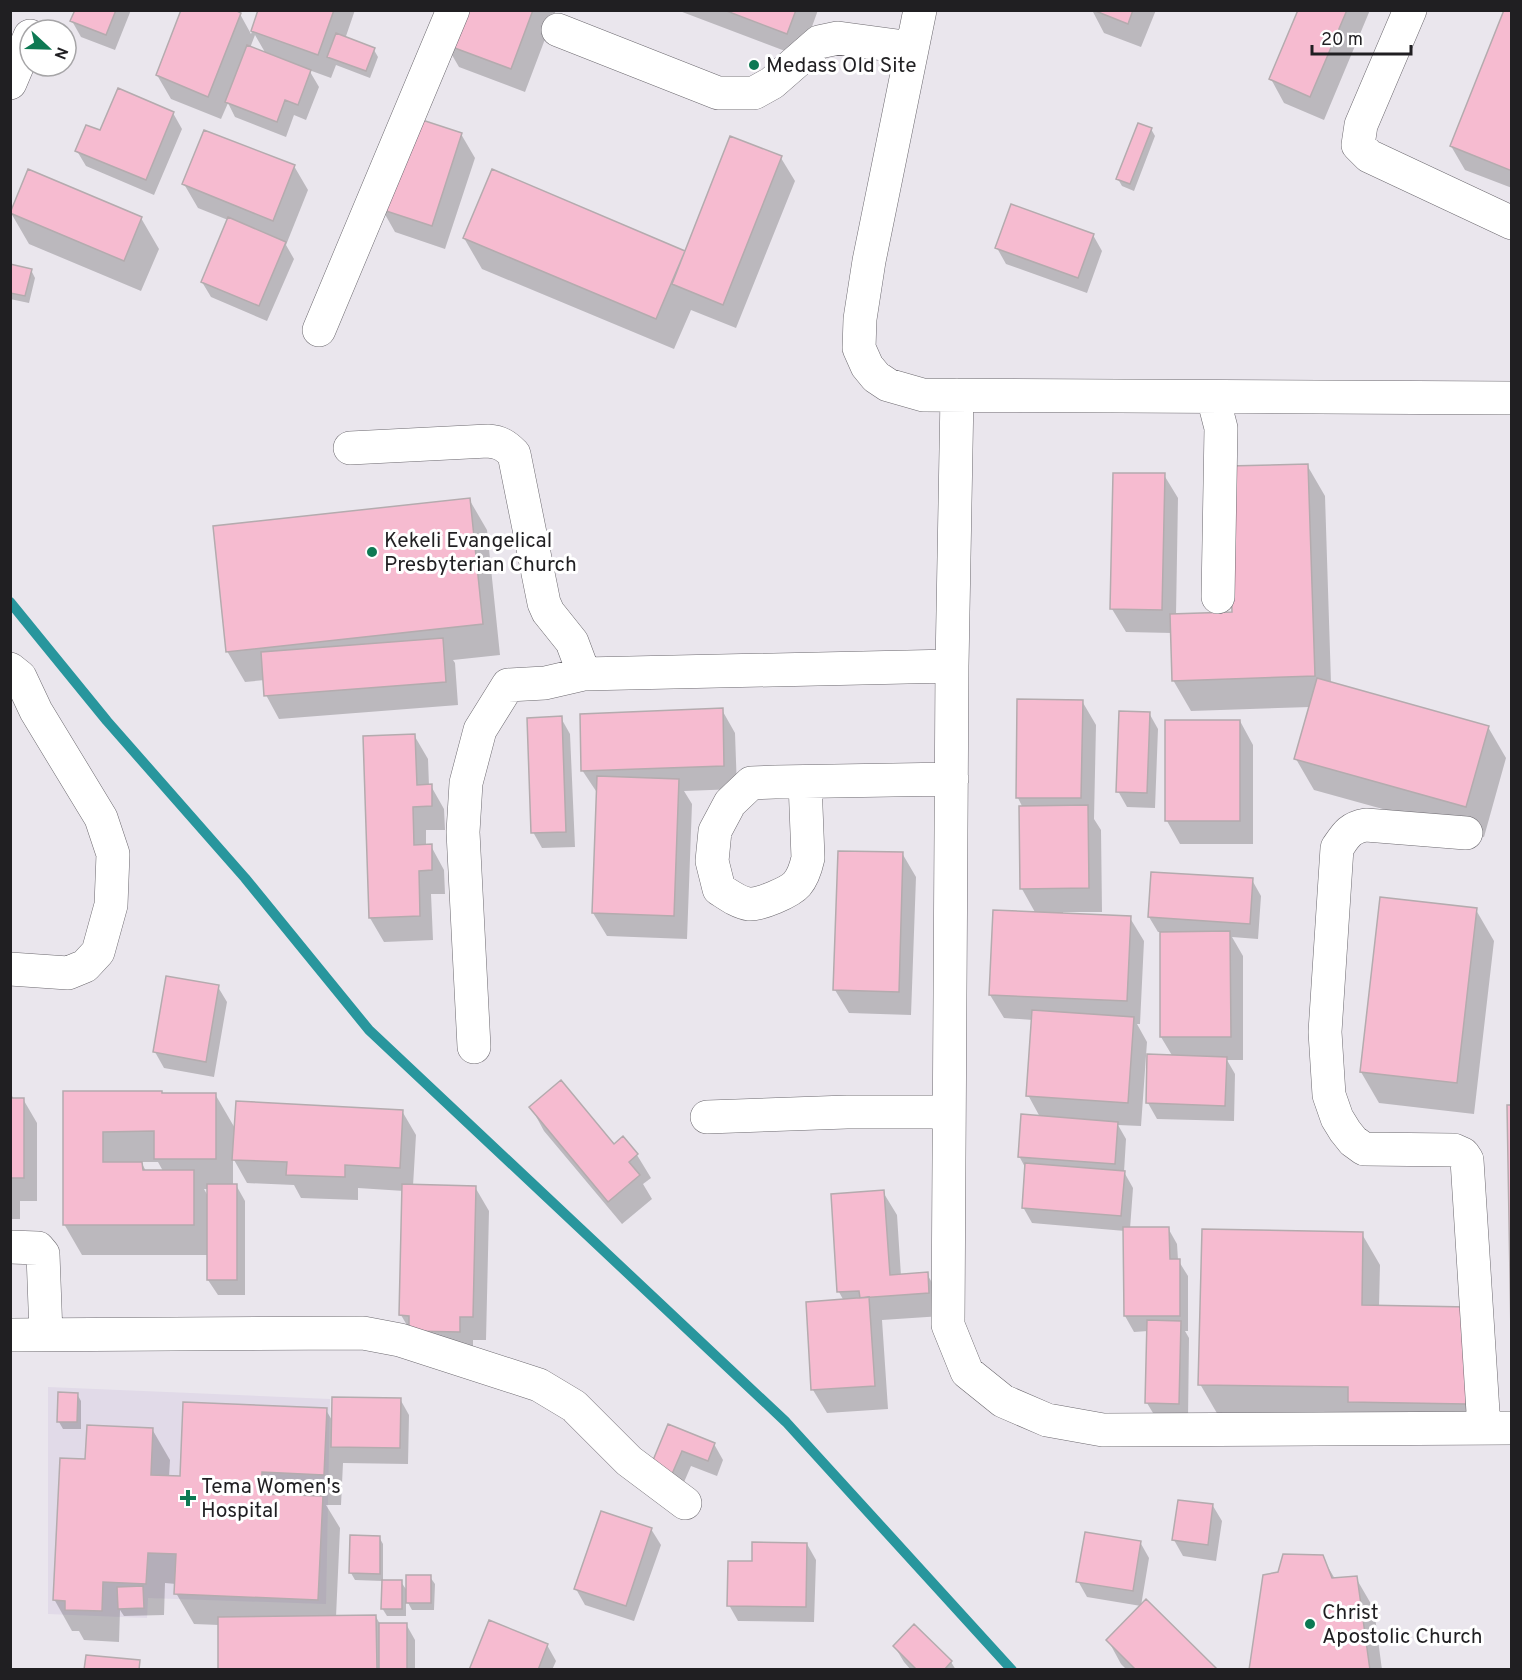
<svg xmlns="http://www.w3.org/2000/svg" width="1522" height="1680" viewBox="0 0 1522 1680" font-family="Overpass,sans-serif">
<rect width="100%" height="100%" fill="#eae6ed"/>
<path fill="#e1dae8" d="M48,1387L330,1399L326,1604L148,1598L147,1618L48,1614Z"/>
<path fill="#0003" fill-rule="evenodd" d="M77,10H131L115,50L81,37L72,21Z
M260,10H355L345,39L374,50L378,57L370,78L336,65L331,78L309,70L319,87L306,120L294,115L286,137L235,117L228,103L221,119L171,99L157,75L240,14L251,34ZM255,35L266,54L250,48Z
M458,10H556L525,92L459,67L445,43Z
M677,10H818L801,57Z
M1092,10H1156L1141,47L1104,33Z
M1300,10H1370L1324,120L1284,103L1271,79Z
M1512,10V188L1465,170L1451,146Z
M173,113L182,129L154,195L86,166L77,151L101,132Z
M1151,129L1155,136L1134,191L1122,186L1118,179Z
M461,134L475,158L445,249L395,232L382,209Z
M781,158L795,181L736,328L691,310L674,349L482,269L464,238L684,252L685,254Z
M294,166L308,190L286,245L294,259L267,321L211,297L202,282L228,220L198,208L184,184Z
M11,213L141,218L159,249L141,291L29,244Z
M1093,235L1102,251L1087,293L1006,264L997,248Z
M10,265L31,270L35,278L29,303L10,299Z
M1307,465L1325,496L1331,683L1488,727L1506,758L1484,837L1314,790L1296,759L1310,707L1191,711L1173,680L1172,633L1126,632L1112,609L1164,475L1178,498L1176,615L1234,613Z
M469,499L487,530L500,655L453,660L455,663L458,705L279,719L266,695L265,680L245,682L227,651Z
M1082,701L1096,725L1094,819L1101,830L1102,912H1063V915L1130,918L1144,941L1140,1024H1137L1147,1042L1141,1126L1118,1125L1126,1139L1124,1172L1133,1188L1130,1229L1168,1228L1177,1244L1178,1260L1188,1276V1331H1185L1189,1338L1188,1419L1156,1418L1147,1403L1148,1331L1134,1332L1125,1316V1231L1032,1223L1023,1207L1026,1169L1019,1156L1040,1117L1028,1095L1033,1020L1004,1018L990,995L1036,914L1022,889L1023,808L1018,798Z
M722,710L735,733L737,789L684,791L692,804L687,939L607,936L593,913L598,794L582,770Z
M1149,713L1158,729L1155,808L1127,807L1118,791Z
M561,718L570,734L575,847L542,848L533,832Z
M1240,721L1253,745V844H1180L1167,821Z
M414,735L428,759L429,786H431L444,809L445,830H426V846H431L444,870L445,894H431L433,940L384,942L370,918Z
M902,853L916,877L911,1015L849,1013L835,990Z
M1252,880L1261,896L1258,939L1232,937L1243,956V1060H1227L1235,1074L1234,1121L1157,1119L1148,1103L1173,1057L1161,1037V932H1158L1149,917Z
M1476,910L1494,941L1474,1114L1379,1103L1361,1072Z
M218,987L227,1002L214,1077L164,1068L155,1052Z
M65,1092L215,1094L236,1130L402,1111L416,1135L413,1186L475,1187L489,1211L486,1340H473V1355L415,1339L401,1315L404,1191L358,1188V1200L301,1198L294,1185L247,1183L233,1158V1185H236L245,1201V1295H218L208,1280V1255H82L64,1224ZM141,1162H158L163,1171H146ZM204,1189H209V1198Z
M10,1093L14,1099H23L37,1123V1201H20V1219H10Z
M531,1107L637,1155L651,1178L643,1184L652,1199L622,1224L544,1131Z
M883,1192L897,1215L901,1276L927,1274L941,1298L942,1316L882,1320L888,1409L827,1413L813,1390L844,1301L839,1292Z
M1362,1234L1380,1265L1379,1307L1485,1340L1483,1435L1218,1415L1200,1384Z
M77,1394L81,1401V1429H63L59,1422Z
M400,1399L409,1415L408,1464L343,1463L341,1505H326L340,1528L336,1617H376L380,1624H406L415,1640V1670H219V1625L194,1624L176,1593V1584L165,1583L164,1615L124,1616L120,1610L119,1642L84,1640L79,1631H72L54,1599L87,1460L152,1429L170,1460L169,1477H182L326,1410L333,1422Z
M669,1426L714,1444L723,1460L717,1476L691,1466L681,1489L662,1481Z
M1213,1506L1222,1521L1216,1561L1183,1556L1174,1540Z
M651,1529L661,1545L634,1621L585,1605L576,1589Z
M379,1537L383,1544V1581L355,1580L351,1573Z
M1140,1542L1149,1558L1141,1606L1087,1597L1078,1581Z
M807,1544L816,1560L814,1622L738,1621L729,1605L753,1562Z
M1322,1557L1335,1579L1356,1578L1374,1609L1382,1670H1251L1279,1573Z
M430,1577L435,1584L434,1610H412L406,1599V1616H387L382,1608L401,1582L408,1592Z
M1108,1640L1216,1670H1127L1121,1664Z
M547,1645L556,1661L552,1670H470Z
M895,1647L951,1662L956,1670H911L904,1662Z"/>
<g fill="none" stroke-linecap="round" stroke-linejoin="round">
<path stroke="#28969d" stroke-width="10" d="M10,602L107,721L245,878L369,1030L786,1422L1012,1670"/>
</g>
<path fill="#f6bbd0" stroke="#b4abae" stroke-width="1.5" d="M75,10H116L106,35L70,21Z
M181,10H235L241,13L208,97L156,75Z
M258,10H334L318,55L251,31Z
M456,10H533L511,69L444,44Z
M724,10H796L787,34Z
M1093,10H1133L1128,24Z
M1298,10H1347L1310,97L1269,79Z
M1504,10H1512V171L1450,146Z
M336,33L375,48L366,71L327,57Z
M247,45L311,70L298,105L285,100L277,122L225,102Z
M118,88L174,112L146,180L75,151L86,125L100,130Z
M410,116L462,133L432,226L380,209Z
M1138,123L1152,128L1130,184L1116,179Z
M204,130L295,165L273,221L182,184Z
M730,136L782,156L723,305L672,284Z
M28,169L142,217L124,261L10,213Z
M492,169L685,251L656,319L463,238Z
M1011,204L1094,234L1078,278L995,248Z
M228,217L286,242L259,306L201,282Z
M10,264L32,269L25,296L10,293Z
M1308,464L1315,676L1172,681L1170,614L1232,612L1228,466Z
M1113,473H1165L1162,610L1110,609Z
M470,498L483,624L226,652L213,526Z
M443,638L446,682L264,696L261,652Z
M1317,678L1489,726L1466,807L1294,759Z
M1017,699L1083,700L1081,798H1016Z
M723,708L724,766L581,771L580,714Z
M1119,711L1150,712L1147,793L1116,792Z
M562,716L566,832L531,833L527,718Z
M1165,720H1240V821H1165Z
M415,734L417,785L432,784V806L413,807L414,845L432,844V870L419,871L420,916L369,918L363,736Z
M597,776L679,779L674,916L592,913Z
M1088,805L1089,888L1020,889L1019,806Z
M838,851L903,852L899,992L833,990Z
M1151,872L1253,878L1250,924L1148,917Z
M1380,897L1477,908L1457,1083L1360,1072Z
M993,910L1131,916L1127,1001L989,995Z
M1230,931L1231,1037H1160V932Z
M166,976L219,985L206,1062L153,1052Z
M1032,1010L1134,1017L1128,1103L1026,1096Z
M1147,1054L1227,1057L1225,1106L1146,1103Z
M561,1080L614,1144L623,1136L638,1154L629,1162L640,1175L608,1202L529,1107Z
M63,1091H162V1093H216V1159H154V1131L103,1132V1162H142L143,1170H194V1225H63Z
M10,1098H24V1178H10Z
M236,1101L403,1110L400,1168L345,1165V1177L286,1175L287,1162L232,1160Z
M1507,1105H1512L1511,1336Z
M1021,1114L1118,1122L1115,1164L1018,1157Z
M1025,1163L1125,1171L1121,1216L1022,1208Z
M207,1184H237V1280H207Z
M402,1184L476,1186L473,1317H460V1332L409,1331V1316L399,1315Z
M884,1190L890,1275L928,1272L929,1293L860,1298L859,1291L837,1292L831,1194Z
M1123,1227H1169L1170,1259H1180V1316H1124Z
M1202,1229L1363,1232L1362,1305L1468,1307L1466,1404L1348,1402V1387L1198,1385Z
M869,1297L875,1386L811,1390L806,1302Z
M1147,1320L1181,1321L1179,1404L1145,1403Z
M58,1392L78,1393L77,1422H57Z
M332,1397L401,1398L400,1448L331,1447Z
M183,1402L327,1408L324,1475L262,1472L261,1494L323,1496L318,1600L174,1594L176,1554L148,1553L146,1584L103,1582L102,1611L65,1610V1601L53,1600L60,1458L85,1459L87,1425L153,1428L151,1475L180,1476Z
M668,1424L715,1443L708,1461L682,1451L672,1474L651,1465Z
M1178,1500L1213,1504L1208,1545L1172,1540Z
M601,1511L652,1528L626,1606L574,1589Z
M1085,1532L1141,1541L1133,1591L1076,1582Z
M350,1535L380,1536V1574L349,1573Z
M752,1542L807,1543L806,1607L727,1606L728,1561H752Z
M1283,1554L1323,1555L1332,1578L1357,1576L1370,1670H1249L1263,1575L1278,1572Z
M406,1575H431V1603H406Z
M382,1580H402V1609H381Z
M143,1586L144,1608L118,1609L117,1587Z
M1146,1599L1218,1670H1136L1106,1640Z
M376,1615L377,1669L218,1670V1617Z
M489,1620L548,1644L538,1670H469Z
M379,1623H407V1670H379Z
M914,1624L952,1661L944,1670H917L893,1646Z
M86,1655L140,1660L139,1670H84Z"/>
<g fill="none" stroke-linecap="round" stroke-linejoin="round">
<defs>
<path id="minor" d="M920,10L869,261L860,319L859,348L867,366L876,377L888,385L923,395L1512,398
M1410,10L1361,125L1358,145L1369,156L1512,223
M558,30L718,93H754L772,83L819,42L838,38L912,48
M10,83L30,36
M319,330L453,10
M957,395L952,666L948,1325L967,1372L1003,1401L1047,1420L1103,1430L1512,1428
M1213,397L1221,428L1218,597
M350,448L488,441C500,442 505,445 514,454L544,603L548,612L572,642L584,674
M10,669L20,677L36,711L101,818L113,854L111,905L98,952L85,966L68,973L10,969
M805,782L808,858C806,867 803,877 797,884C790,892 760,905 749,904C739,903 727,894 719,889L712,861L715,831L730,803L751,783L775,782L952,779
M1466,833L1366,825C1349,828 1346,835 1337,848L1325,1032L1329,1095L1337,1118L1345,1131L1353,1141L1364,1149L1454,1150L1463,1154L1467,1160L1484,1428
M474,1047L463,832L466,783L480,730L508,685L545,683L584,674L952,666
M707,1117L847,1112H949
M10,1247L38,1248L43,1254L46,1334
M10,1335L363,1333L400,1340L539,1385L574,1406L629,1461L685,1503"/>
</defs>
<use href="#minor" stroke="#6c696f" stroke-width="34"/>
<use href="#minor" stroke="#fff" stroke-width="33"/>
</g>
<g fill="#0d7953" stroke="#fff" stroke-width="2">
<circle cx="754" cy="65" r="6"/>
<circle cx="372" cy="552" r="6"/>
<path d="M185 1489h6v6h6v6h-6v6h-6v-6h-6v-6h6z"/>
<circle cx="1310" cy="1624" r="6"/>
</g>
<g text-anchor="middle" stroke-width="6" stroke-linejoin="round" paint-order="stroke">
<g font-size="21" fill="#201f22" stroke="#fff" text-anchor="start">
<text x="766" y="72">Medass Old Site</text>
<text x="384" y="547">Kekeli Evangelical<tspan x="384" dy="24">Presbyterian Church</tspan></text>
<text x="201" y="1493">Tema Women's<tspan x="201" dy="24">Hospital</tspan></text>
<text x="1322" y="1619">Christ<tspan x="1322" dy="24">Apostolic Church</tspan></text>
</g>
</g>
<rect width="1522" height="1680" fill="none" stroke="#201f22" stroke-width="24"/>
<g transform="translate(48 48) rotate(112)"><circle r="28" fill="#ffffff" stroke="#a6a5a7" stroke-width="1.5"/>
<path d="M0-4.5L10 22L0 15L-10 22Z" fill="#0d7953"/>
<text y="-9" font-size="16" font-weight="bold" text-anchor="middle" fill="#201f22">N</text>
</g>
<path d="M1312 45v9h99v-9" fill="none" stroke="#201f22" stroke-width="3"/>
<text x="1321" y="45" font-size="18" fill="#201f22" stroke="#ffffff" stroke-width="4.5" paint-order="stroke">20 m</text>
</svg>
